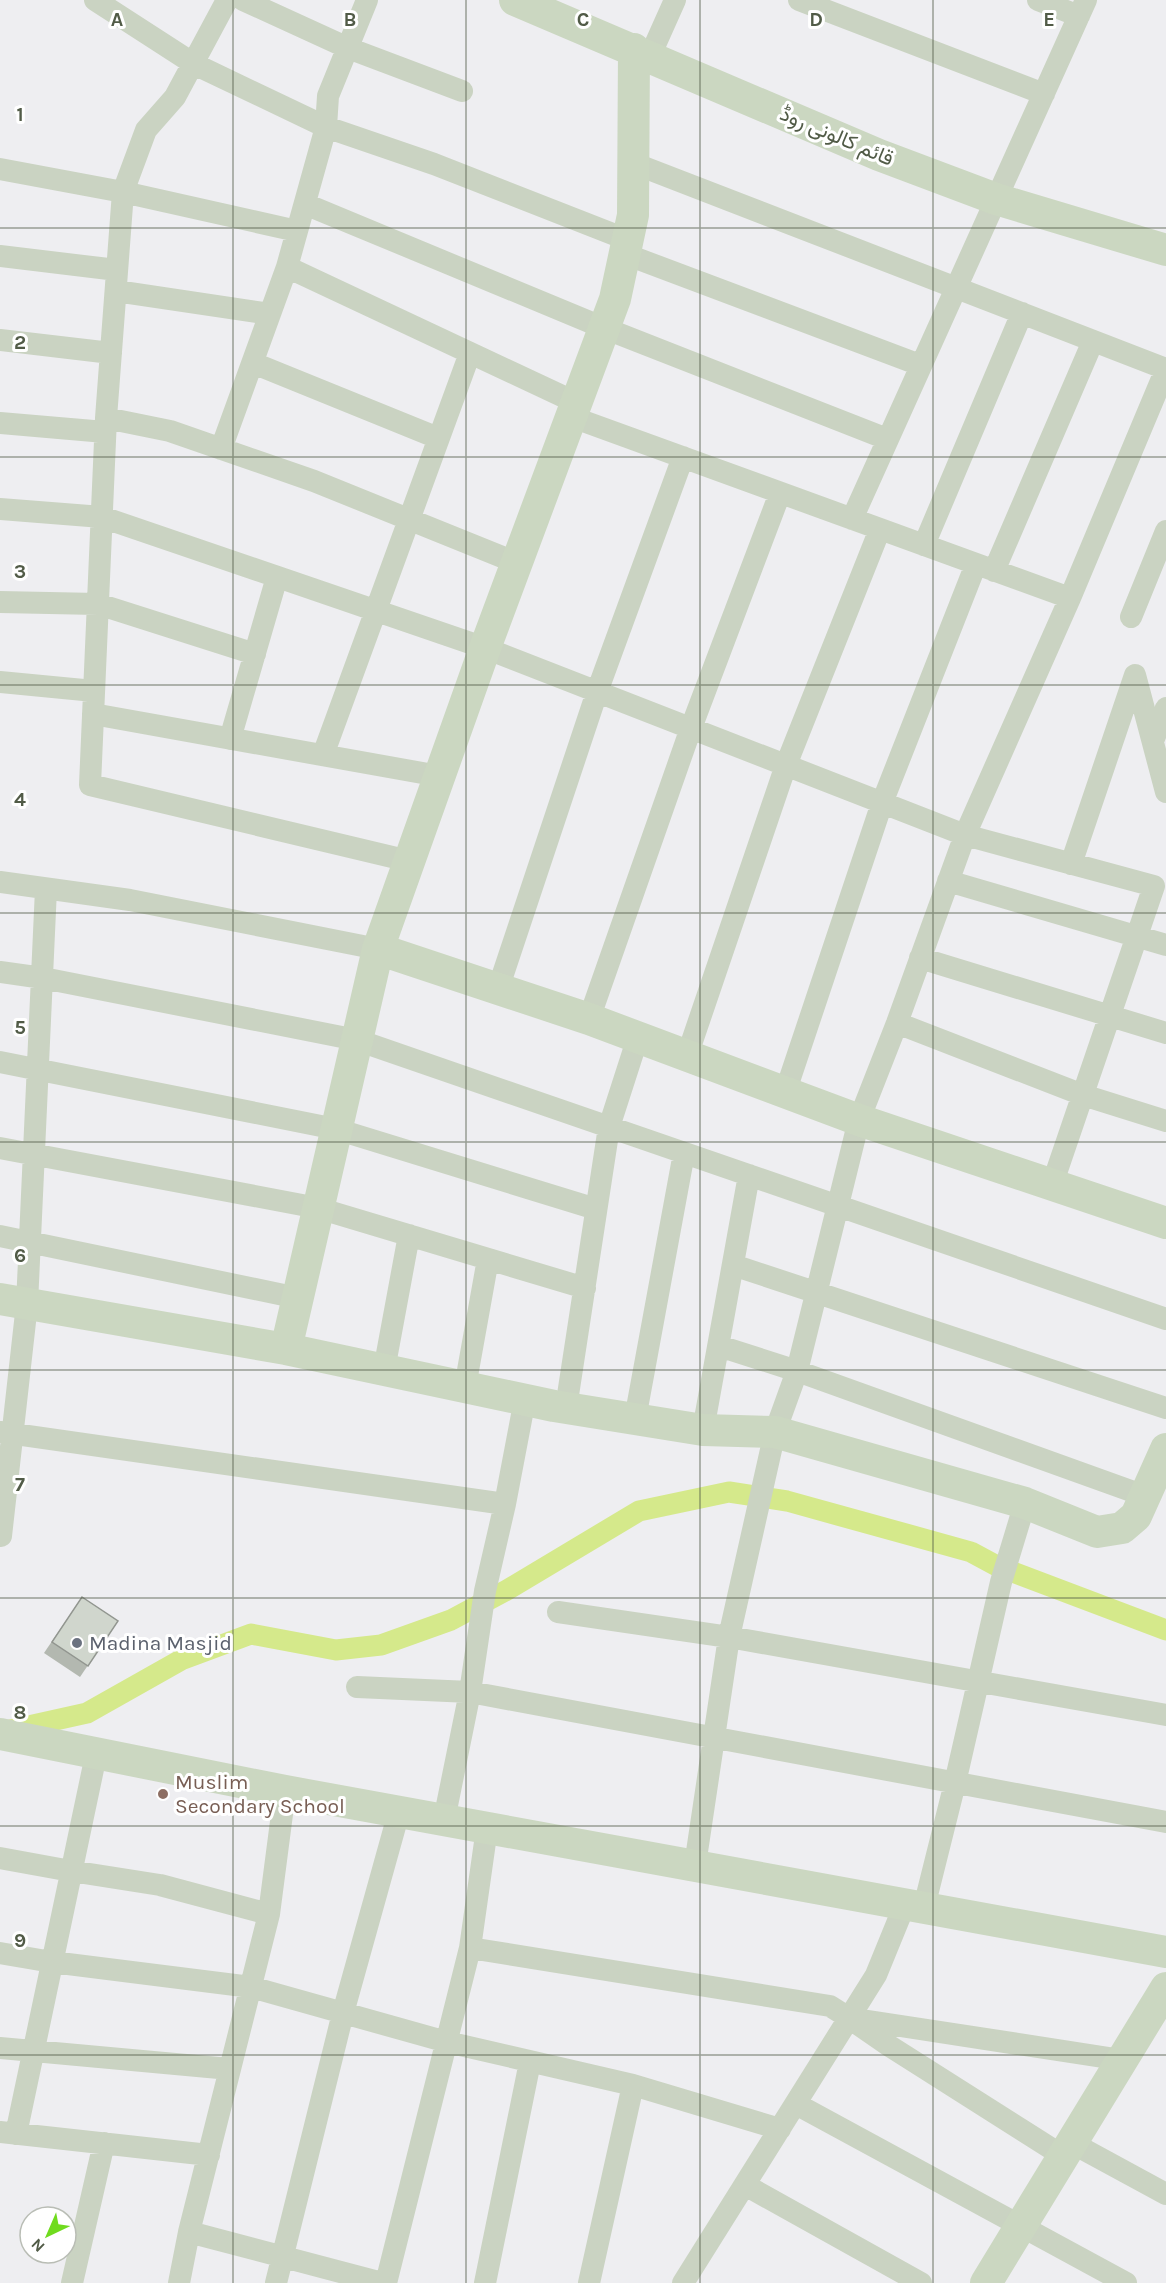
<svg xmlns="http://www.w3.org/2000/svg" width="1166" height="2283" viewBox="0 0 1166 2283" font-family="Karla,Vazirmatn,sans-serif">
<rect width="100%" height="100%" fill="#eeeef1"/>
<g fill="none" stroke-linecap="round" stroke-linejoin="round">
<path stroke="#d5e98b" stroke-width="21" d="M6,1731L87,1713L181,1660L251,1634L336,1650L381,1645L451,1620L507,1590L639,1511L729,1492L787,1501L971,1552L997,1566L1166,1630"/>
<path stroke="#cad3c2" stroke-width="22" d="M95,0L194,64L326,127L434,164L628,240
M227,0L175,97L146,130L123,192L106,418L90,785L409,861
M243,0L348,48L462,91
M799,0L1044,94
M1038,0L1079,16
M650,56L675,0
M633,163L1166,369
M0,169L123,192L297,231
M305,204L604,328L887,439
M625,254L920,365
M0,256L117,270
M287,267L326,127L328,96L367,0
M116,291L270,314
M0,340L111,353
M253,363L438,438
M572,417L1070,598
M106,418L170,431L314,481L517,563
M0,423L105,432
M221,449L287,267L577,403
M0,509L102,517L485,648L965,835L1154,886L1052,1185
M852,519L1086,0
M924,545L1022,313
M994,571L1093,341
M0,602L98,604L255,654
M1131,617L1166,531
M0,682L94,691
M93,714L439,776
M230,739L277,577
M1153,741L1166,708
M323,755L470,353
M1071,864L1135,675L1166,792
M948,881L1166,945
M0,882L130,900L378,949
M920,958L1166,1033
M0,972L43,978L357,1040L1166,1319
M498,989L597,692L683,457
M589,1019L691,728L780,493
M897,1023L1083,1095L1166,1121
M687,1056L786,765L880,529
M0,1062L336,1129L596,1209
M785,1093L882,803L976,564
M0,1148L318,1208L585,1288
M0,1236L298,1298
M733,1265L1166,1408
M719,1346L797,1371L1145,1496
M384,1370L409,1235
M465,1387L488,1259
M566,1408L609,1127L638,1037
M635,1419L684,1153
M703,1430L749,1175
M0,1432L505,1504
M1,1536L27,1304L46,889
M558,1612L729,1637L1166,1715
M357,1687L470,1692L1166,1822
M285,1791L269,1914L189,2232L382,2283
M444,1820L470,1692L485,1591L505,1504L525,1399
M487,1828L470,1948L830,2006L849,2018
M0,1858L71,1871L160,1885L269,1914
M695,1865L729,1637L775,1432L797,1371L859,1120L897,1023L965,835L1070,598L1166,369
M924,1907L955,1783L1001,1582L1025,1503
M0,1953L52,1962L251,1987L447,2042L633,2085L589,2283
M0,2048L230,2069
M633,2085L780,2129
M796,2104L1126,2283
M0,2132L209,2155
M16,2134L96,1755
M1072,2143L1166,2194
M1063,2156L888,2045L849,2018L1122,2060
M745,2185L921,2283
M72,2283L104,2143
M179,2283L189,2232
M276,2283L343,2013L399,1812
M386,2283L470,1948
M485,2283L530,2062
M683,2283L876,1975L905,1904"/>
<path stroke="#cbd7c1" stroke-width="32" d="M515,0L879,155L996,199L1166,250
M378,949L589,1019L859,1120L1166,1223
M0,1299L286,1349L554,1406L703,1430L775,1432L1025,1503L1097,1532L1122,1528L1136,1516L1166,1449
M286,1349L378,949L485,648L615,299L633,215L634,49
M0,1734L285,1791L1166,1952
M986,2283L1166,1988"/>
</g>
<path fill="#b3b8b0" d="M82,1597L118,1621L80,1677L44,1653Z"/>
<path fill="#d0d6cd" stroke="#929690" stroke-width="1.5" d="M82,1597L118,1621L88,1666L52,1642Z"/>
<path fill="none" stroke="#515b47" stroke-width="1.5" stroke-opacity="0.55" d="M233,0V2283M466,0V2283M700,0V2283M933,0V2283M0,228H1166M0,457H1166M0,685H1166M0,913H1166M0,1142H1166M0,1370H1166M0,1598H1166M0,1826H1166M0,2055H1166"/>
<circle fill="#6b7280" stroke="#fff" stroke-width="2" cx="77" cy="1643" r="6"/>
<circle fill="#8d6e63" stroke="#fff" stroke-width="2" cx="163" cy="1794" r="6"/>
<g text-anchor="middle" stroke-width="6" stroke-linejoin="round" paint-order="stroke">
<g font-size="21" fill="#515b47" stroke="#fff">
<text transform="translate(837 136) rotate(23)" y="7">قائم کالونی روڈ</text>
</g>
<g font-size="21" fill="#5b616d" stroke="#fff" text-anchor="start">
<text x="89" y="1650">Madina Masjid</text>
</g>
<g font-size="21" fill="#785e54" stroke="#fff" text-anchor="start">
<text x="175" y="1789">Muslim<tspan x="175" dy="24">Secondary School</tspan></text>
</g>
</g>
<g font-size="20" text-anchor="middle" font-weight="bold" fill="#515b47" stroke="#fff" stroke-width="6" stroke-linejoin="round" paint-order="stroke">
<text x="117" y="26">A</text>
<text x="350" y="26">B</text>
<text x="583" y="26">C</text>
<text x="816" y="26">D</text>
<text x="1049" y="26">E</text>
<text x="20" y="121">1</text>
<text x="20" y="349">2</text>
<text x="20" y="578">3</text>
<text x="20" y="806">4</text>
<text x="20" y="1034">5</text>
<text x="20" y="1262">6</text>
<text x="20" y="1491">7</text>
<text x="20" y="1719">8</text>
<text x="20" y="1947">9</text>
</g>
<g transform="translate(48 2235) rotate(224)"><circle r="28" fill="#ffffff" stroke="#b9bdb5" stroke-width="1.5"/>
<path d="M0-4.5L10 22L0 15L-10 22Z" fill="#70db1e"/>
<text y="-9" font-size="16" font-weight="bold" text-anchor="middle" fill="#515b47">N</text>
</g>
</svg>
